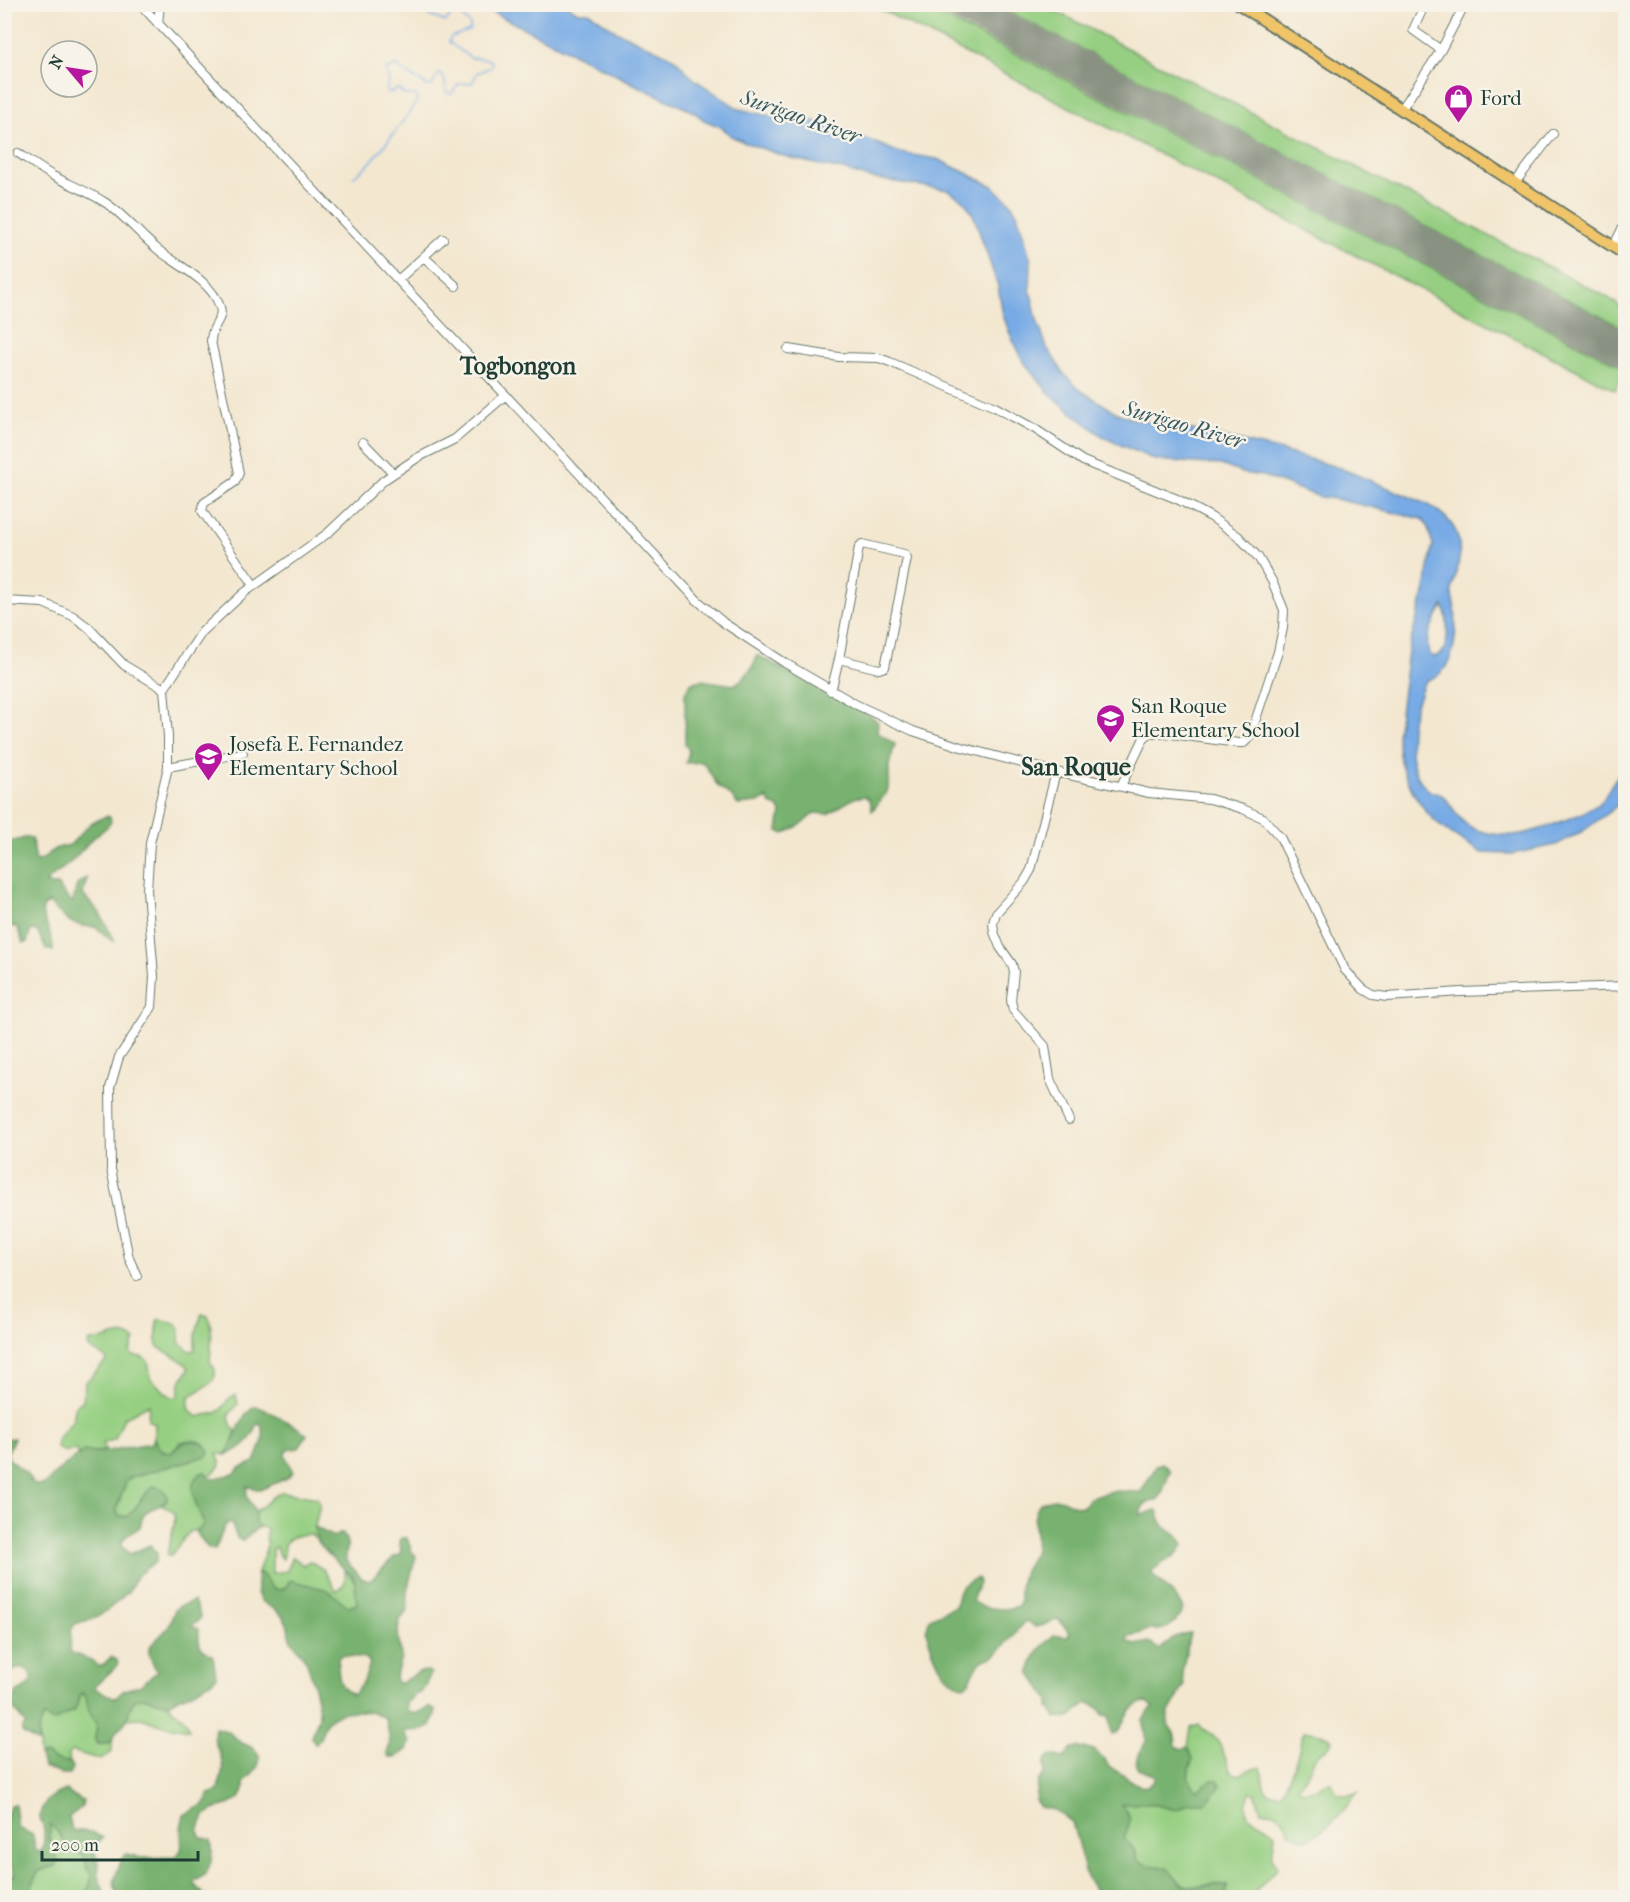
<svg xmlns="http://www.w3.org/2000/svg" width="1630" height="1902" viewBox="0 0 1630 1902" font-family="'IM FELL French Canon',serif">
<rect width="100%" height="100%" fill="#f7f3e8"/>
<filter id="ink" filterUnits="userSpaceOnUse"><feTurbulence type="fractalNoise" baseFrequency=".0167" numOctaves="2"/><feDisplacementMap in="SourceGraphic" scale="12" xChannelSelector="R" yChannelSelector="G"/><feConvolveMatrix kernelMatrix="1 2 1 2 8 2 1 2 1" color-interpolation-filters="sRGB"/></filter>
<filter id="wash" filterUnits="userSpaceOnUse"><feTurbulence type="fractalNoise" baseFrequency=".008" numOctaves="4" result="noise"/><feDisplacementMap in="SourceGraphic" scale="24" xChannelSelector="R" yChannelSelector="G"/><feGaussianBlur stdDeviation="1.35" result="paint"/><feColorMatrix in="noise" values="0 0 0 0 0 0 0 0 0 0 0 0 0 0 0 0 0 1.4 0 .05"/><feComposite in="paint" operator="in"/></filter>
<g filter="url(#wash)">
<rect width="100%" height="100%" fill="#f3e7d0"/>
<path fill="#96cf82" stroke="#5a865b" stroke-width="1.5" d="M872,5H920L1621,366L1625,359V370L1615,390Z
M996,5H1044L1607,297L1625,310V329Z
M202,1313L208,1315C214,1335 211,1343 210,1362C226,1380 202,1388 189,1397C188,1407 189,1412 198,1417C204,1414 213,1415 218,1412C226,1407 224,1399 236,1395L238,1404L229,1415L231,1425L236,1431L230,1448L225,1455L217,1453L221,1465L210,1476L205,1472L199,1474V1510L204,1523C202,1530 197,1530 190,1531L171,1555H167C168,1546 178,1520 174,1513C172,1509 165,1507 162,1506L167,1500L141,1499L132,1513L126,1517L118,1515L116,1510L126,1482L131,1477L206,1456L190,1440L181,1442L171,1453L158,1448L154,1438L155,1424L148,1420L149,1404L124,1418L115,1439L103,1444L106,1450L90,1453L84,1451L79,1455L76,1450L65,1452L57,1448V1440L73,1420L76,1405L83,1401L85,1383L107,1360C103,1353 94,1353 88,1347V1342C94,1340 102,1340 108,1338C118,1334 126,1332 135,1340L130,1352L133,1356L142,1357L148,1361L151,1379L171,1397L176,1398C181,1392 178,1386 181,1380C184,1375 187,1374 189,1368C182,1358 167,1354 157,1346V1321L160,1319L178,1325L180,1329L179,1342L190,1351L195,1350V1336Z
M282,1492L317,1498L320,1504L315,1526L317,1540L311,1534C303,1534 291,1535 286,1543C284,1547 285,1554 283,1559L279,1556L276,1547L272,1549V1573L287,1571L293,1557L303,1565L310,1561L324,1570L336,1591C345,1586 346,1581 345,1571C358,1579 356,1590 357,1604L349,1607C329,1593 324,1585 298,1587C291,1587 285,1588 279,1590L271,1588L264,1576L258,1572L268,1543L265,1539L267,1528L260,1527L255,1523V1511C266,1507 270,1495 282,1492Z
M81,1693L86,1695L90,1715L97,1724L95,1738L98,1744H105L112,1741V1752L101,1760L72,1751L68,1755L70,1762C60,1763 54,1760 46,1754L40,1756C39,1742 36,1730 43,1717C47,1718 49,1720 53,1721C57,1722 68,1712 75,1710Z
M142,1697L168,1704C174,1714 188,1716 189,1730L157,1724L141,1718L128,1719C129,1708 131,1700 142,1697Z
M1199,1725C1204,1730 1209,1733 1214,1737C1224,1746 1225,1762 1231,1772L1239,1775L1255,1767H1261C1264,1780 1260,1797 1281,1793C1289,1780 1295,1765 1299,1750C1301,1742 1300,1738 1305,1731L1329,1736L1332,1740C1328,1753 1323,1748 1316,1757C1307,1768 1312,1774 1298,1786L1302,1791L1319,1788L1324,1783L1331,1782L1337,1793L1347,1796L1358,1792C1342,1813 1331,1828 1306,1840L1290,1833L1282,1818L1276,1813L1261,1811L1255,1793L1250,1792L1246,1805L1248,1817C1258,1821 1266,1826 1275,1833L1272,1858L1278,1867L1256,1891L1254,1897H1226L1227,1885C1196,1881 1190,1899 1167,1868L1151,1867L1137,1860L1136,1852L1124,1840C1128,1824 1136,1817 1120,1804L1148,1803L1172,1809L1182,1808L1189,1803H1205L1218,1789L1220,1784L1207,1783L1198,1790C1185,1782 1187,1772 1193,1759L1188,1747L1191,1728Z
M50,1825L54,1827L72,1852L84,1855L87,1869L92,1875L87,1897H29L33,1881L39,1871L55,1866C56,1852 48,1840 50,1825Z"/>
<path fill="#78b270" stroke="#4c7852" stroke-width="1.5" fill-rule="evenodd" d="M757,655L869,715L878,722L877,732L895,744L889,765V783L887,792L872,811L870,801L865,796L854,798L828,814L814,813L802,824L784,834L778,831L781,812L778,807L770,804L767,798L758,803L738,805L731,796L718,786L703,762L686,763L689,751L685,744V693L691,683L701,680L734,685C745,678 754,668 757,655Z
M106,816L110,817L111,822L107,827L91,840L72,861L46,882L51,885H57L69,900L73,902C77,889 72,885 87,878L83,895L99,912L115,941L111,940L96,927L82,926L68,921L49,903L44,906L42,912C45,924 54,937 53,951L46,949L37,931L31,930L27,942L23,943L18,929L14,926L5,928V842L14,841L28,837L32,839L36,861L42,860C56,847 52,849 70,845L91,823Z
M255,1406C264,1408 302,1429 307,1435L299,1448L290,1449L286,1451L285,1455L293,1472L287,1478L260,1490L247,1486C245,1503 252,1500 255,1512C255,1515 255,1519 255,1523L260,1527L253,1531L243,1541L237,1538L232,1524L228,1523C220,1530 221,1542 214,1550L208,1548L195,1531L199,1530L204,1523C198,1509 181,1479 205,1472L211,1479L234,1474L240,1468L255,1462C259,1450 269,1434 259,1423L255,1427C254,1440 237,1452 225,1455C238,1439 237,1419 255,1406Z
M14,1438L7,1454L9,1459L27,1474L30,1480L36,1485L45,1484L61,1468L84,1451C103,1456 130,1444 150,1444L154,1438C158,1448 160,1451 171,1453C181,1443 188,1437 203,1443L209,1451L207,1456L131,1477L126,1482L116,1510L119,1515L126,1517C138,1509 141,1494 154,1486L163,1489L167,1495V1500C153,1514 145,1502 140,1527L124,1538L121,1545L130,1554L150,1545L157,1553L156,1561L138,1575L127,1593L110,1608L96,1618L75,1624L71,1630L70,1650L72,1653L91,1660L98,1666H102L111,1657L117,1660L118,1665L95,1686L97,1690L116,1698L124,1690L139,1686L157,1672L149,1654V1647L168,1628L175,1610L179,1606L194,1601L200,1615V1619L191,1626L199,1629C198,1643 199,1651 213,1655L216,1677C210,1686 179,1696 168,1704C155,1701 136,1690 130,1708C128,1713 129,1717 126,1721C121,1728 114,1732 112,1741L105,1744H98L95,1738L97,1724L90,1715L85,1695L81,1693L75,1710C68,1712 57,1722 53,1721C49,1720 47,1718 43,1717L38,1733V1743L22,1733V1729L26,1724L11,1706L16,1693L25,1688L33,1679L27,1670L22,1667L7,1673L5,1670L7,1654L4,1649V1439Z
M1162,1463L1170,1471L1162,1494L1157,1500C1147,1500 1142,1505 1140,1514H1146L1155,1510L1158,1512C1162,1535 1177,1528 1183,1545C1177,1558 1163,1561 1153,1570L1152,1574C1163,1585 1177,1595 1183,1609C1178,1621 1171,1629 1158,1630C1154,1630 1151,1629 1148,1630C1141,1633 1137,1635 1129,1636L1126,1641L1136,1645L1149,1642L1159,1649C1168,1642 1179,1633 1190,1633L1182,1672L1184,1686L1169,1712L1167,1722C1169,1727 1173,1730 1175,1735C1177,1743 1171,1746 1183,1749L1188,1747L1193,1759C1187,1771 1185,1782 1198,1790L1211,1780H1218L1220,1784L1218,1790L1205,1803H1189L1177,1810L1148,1803L1121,1804C1134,1819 1129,1823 1124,1839C1132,1845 1135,1850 1137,1860C1149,1868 1163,1865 1168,1869C1173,1873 1175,1880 1181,1884C1193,1892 1213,1883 1227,1885L1226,1897H1099L1087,1878L1072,1822L1054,1810L1040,1807L1035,1800L1038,1781L1045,1773V1760L1051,1755L1064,1758L1072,1748L1079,1747L1094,1751L1105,1759L1108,1766L1140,1786C1148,1788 1154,1784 1156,1776L1138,1769C1133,1758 1142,1749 1147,1740C1142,1717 1138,1725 1153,1707L1147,1702C1129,1703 1126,1720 1117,1733L1112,1735L1109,1716L1103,1715C1099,1708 1096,1704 1087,1703C1076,1711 1073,1720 1056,1718L1049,1707V1700L1030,1673C1031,1656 1042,1646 1054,1635L1067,1637L1070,1633L1058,1619L1044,1625L1035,1627L1028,1621L1023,1623C1013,1634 1006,1647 994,1656C989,1660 985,1658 981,1662C973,1669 974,1680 964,1686C941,1682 932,1650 926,1631L930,1618L956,1606C957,1589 961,1584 978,1578L979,1583L972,1601C981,1609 1011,1612 1020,1604C1020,1591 1019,1585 1024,1571C1028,1563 1034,1558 1035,1549C1038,1528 1028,1525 1040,1503C1068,1493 1061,1505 1083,1507L1088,1499L1097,1495L1113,1491L1141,1492L1157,1465Z
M315,1527L333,1537L343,1533C351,1549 345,1548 346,1561L363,1579L370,1581L394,1557L401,1554L400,1541L402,1538H407L412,1552L416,1556L407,1591L408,1610L399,1621L398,1632L401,1657L395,1679L399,1684L419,1672L428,1671L431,1674L421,1693L416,1694L406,1703L407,1711L415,1714L429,1707L436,1711L431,1726L424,1730L406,1731V1735L410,1742L407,1750L395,1757H389L387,1753C393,1743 387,1730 385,1718C369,1709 339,1707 326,1723C321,1730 323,1738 316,1744L311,1737C313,1729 318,1723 319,1716C320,1708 310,1668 306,1661C302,1653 294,1646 290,1638C288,1632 289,1625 285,1620C272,1598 251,1613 258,1572L264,1576L272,1588L279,1590L285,1588L290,1580L328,1590L349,1607L357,1604L354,1578C347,1570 321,1550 317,1541C316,1537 316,1531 315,1527ZM342,1655L366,1658L370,1663L364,1681L353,1695C337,1688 338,1672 338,1658Z
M215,1728C227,1729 231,1734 239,1741C244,1745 252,1746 256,1751C267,1763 250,1775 244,1783C246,1807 220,1803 207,1814C201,1819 201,1825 198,1831L201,1837L211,1840C213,1850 212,1866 205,1874C202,1878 197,1880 193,1882C196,1888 203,1891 205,1897H118C113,1883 113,1881 119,1867C122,1860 120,1858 127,1854L140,1858L175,1857C186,1849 180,1841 181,1830C181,1825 183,1820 184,1815L203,1805L209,1794L217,1791C220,1782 224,1771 222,1761C219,1748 212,1744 215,1728Z
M46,1754C54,1760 60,1763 70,1762L73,1767L70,1774H62L43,1767L40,1756Z
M67,1790L71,1795L83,1801L82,1807L69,1817L72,1830L91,1832L103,1838L92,1847L99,1863L98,1876L104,1891L102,1897H87L92,1875L87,1869L84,1855L68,1848L58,1832L50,1825L49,1838L58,1861L55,1866L39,1871L33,1881L29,1897H5V1875L8,1878L14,1875L13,1868L4,1861L5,1819L11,1805L15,1804L18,1828L33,1835L35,1849L39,1853C45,1846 45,1834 43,1825C42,1822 39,1819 40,1816C41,1802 55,1793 67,1790Z"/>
<path fill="#78abe5" stroke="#4c748c" stroke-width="1.5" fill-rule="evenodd" d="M478,5H567L578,12H589L616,31L674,58L694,79L739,109L779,118H791L814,121L842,129L900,153L937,159L991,185L1009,201L1017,213L1031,261L1030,289L1037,320L1047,348L1064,374L1080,390L1117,413L1133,419L1184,428L1278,450L1340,468L1427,504C1457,521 1464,539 1457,572C1455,579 1452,587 1452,594C1452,599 1454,603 1455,608C1456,621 1456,640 1452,653C1450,661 1444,671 1437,676C1434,678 1428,679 1425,682C1422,685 1421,690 1420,694C1408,722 1403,772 1431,792C1446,789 1454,816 1466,824C1479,833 1498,836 1514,835C1531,834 1591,813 1603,800C1606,795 1609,789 1612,784C1616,777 1621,772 1625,766V794L1618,805L1583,831L1556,845L1512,854L1482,853L1444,829L1428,814L1414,794L1404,773L1400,761L1397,736L1408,651L1424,594L1433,545L1427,525L1422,519L1336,499L1320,497L1263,476L1242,473L1221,465L1155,460L1105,438L1071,412L1048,392L1024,362L1010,334L1003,315L998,286L973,214L964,201L948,190L869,178L840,169L827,167L784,156L744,142L731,136L721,127L704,120L694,112L644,89ZM1443,606C1449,616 1452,661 1431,656C1421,641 1435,619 1443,606Z"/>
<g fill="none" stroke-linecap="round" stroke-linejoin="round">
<path stroke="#78abe5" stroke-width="1.5" d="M353,177C358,172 363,170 368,165C374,159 417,105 417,99C417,98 416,96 416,95H405L398,89L389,93L386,92L389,81L386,70L397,65L401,70L428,86H432L438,74H441L445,81L446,92L451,94L459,84L472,83L477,73L491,67L492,62L486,59L471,58L450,43L449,41L451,37L470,30V24L460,15L453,12L446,22L430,16L427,10L434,4"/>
<path stroke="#899282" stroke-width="34" d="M958,4L1626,349"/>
</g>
</g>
<g filter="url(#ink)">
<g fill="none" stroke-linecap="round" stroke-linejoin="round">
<defs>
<path id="minor" d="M140,4L697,600L724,623L785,663L857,705L913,731L961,747L1056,772L1149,793L1210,799L1243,809L1263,818L1280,837L1345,970L1363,989L1373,995L1387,997L1461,992L1626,986
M1425,4L1413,30L1441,50
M158,24L160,4
M1401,110L1441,50L1465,4
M18,153C30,161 41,169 53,176C71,185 89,192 106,203C127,217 141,237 161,252C181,267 212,282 220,307C224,321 211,324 211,341L239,473L235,482L204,503L202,511L254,585
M1514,184L1553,134
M1613,247L1626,221
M424,257L456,286
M398,280L443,239
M788,349L839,357L879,358L890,362L995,407L1035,429L1083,461L1177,499L1211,517L1238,536L1258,557L1272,581L1284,610L1283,628L1278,652L1250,737L1244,743H1238L1164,733H1150L1144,738L1121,786
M363,442L393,473
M4,601L43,603L73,616L88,627L124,665L164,689
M831,691L839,659L859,547L862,544L904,554L907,558L885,667L879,669L839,659
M168,767L243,753
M1056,772L1031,870L1024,882L996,913L993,923L994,932L1000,947L1012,964L1014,972L1011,1000L1013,1010L1045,1046L1050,1079L1069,1120
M137,1276L129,1258L111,1169L110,1088L119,1057L152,1007L154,976L147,890L150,843L168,767V736L164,689L202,632L244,593L328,533L384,480L417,458L455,439L506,395"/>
<path id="highway" d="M1239,4L1626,255"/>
</defs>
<use href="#minor" stroke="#69786b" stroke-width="10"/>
<use href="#highway" stroke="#69786b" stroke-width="14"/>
<use href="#minor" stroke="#fff" stroke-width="8"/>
<use href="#highway" stroke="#f0c469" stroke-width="10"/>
</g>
</g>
<defs>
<symbol id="shop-pin" viewBox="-11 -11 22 30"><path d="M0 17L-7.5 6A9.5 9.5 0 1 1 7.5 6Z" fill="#b5179e" stroke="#f7f3e8"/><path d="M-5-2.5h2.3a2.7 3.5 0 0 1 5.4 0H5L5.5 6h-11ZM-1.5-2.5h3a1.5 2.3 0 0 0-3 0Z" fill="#fff"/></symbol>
<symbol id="school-pin" viewBox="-11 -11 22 30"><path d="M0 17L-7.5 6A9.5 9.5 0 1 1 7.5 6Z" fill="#b5179e" stroke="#f7f3e8"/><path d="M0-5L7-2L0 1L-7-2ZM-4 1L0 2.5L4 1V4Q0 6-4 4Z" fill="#fff"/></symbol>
</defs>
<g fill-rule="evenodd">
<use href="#shop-pin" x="1442" y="82" width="33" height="45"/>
<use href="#school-pin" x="1094" y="702" width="33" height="45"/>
<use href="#school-pin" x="192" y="740" width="33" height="45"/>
</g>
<g text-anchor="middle" stroke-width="5" stroke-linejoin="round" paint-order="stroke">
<g font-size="21" fill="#1f3d34" stroke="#f7f3e8" text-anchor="start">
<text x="1480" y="105">Ford</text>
<text x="1131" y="713">San Roque<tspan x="1131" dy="24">Elementary School</tspan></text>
<text x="229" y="751">Josefa E. Fernandez<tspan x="229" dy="24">Elementary School</tspan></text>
</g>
<g font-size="22" font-style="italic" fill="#355860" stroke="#f7f3e8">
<text transform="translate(801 116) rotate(19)" y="8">Surigao River</text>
<text transform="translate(1184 424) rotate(16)" y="8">Surigao River</text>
</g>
<g font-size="24" font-weight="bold" fill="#1f3d34" stroke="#f7f3e8">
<text x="518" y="374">Togbongon</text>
<text x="1076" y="775">San Roque</text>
</g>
</g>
<rect width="1630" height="1902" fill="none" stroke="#f7f3e8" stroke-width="24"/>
<g transform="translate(69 69) rotate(299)"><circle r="28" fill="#f7f3e8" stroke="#a1aaa0" stroke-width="1.5"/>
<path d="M0-4.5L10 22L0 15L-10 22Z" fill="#b5179e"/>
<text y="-9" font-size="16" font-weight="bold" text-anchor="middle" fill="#1f3d34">N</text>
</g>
<path d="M42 1851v9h156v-9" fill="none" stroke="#1f3d34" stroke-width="3"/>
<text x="51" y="1851" font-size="18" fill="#1f3d34" stroke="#f7f3e8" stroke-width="4.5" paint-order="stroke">200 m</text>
</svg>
